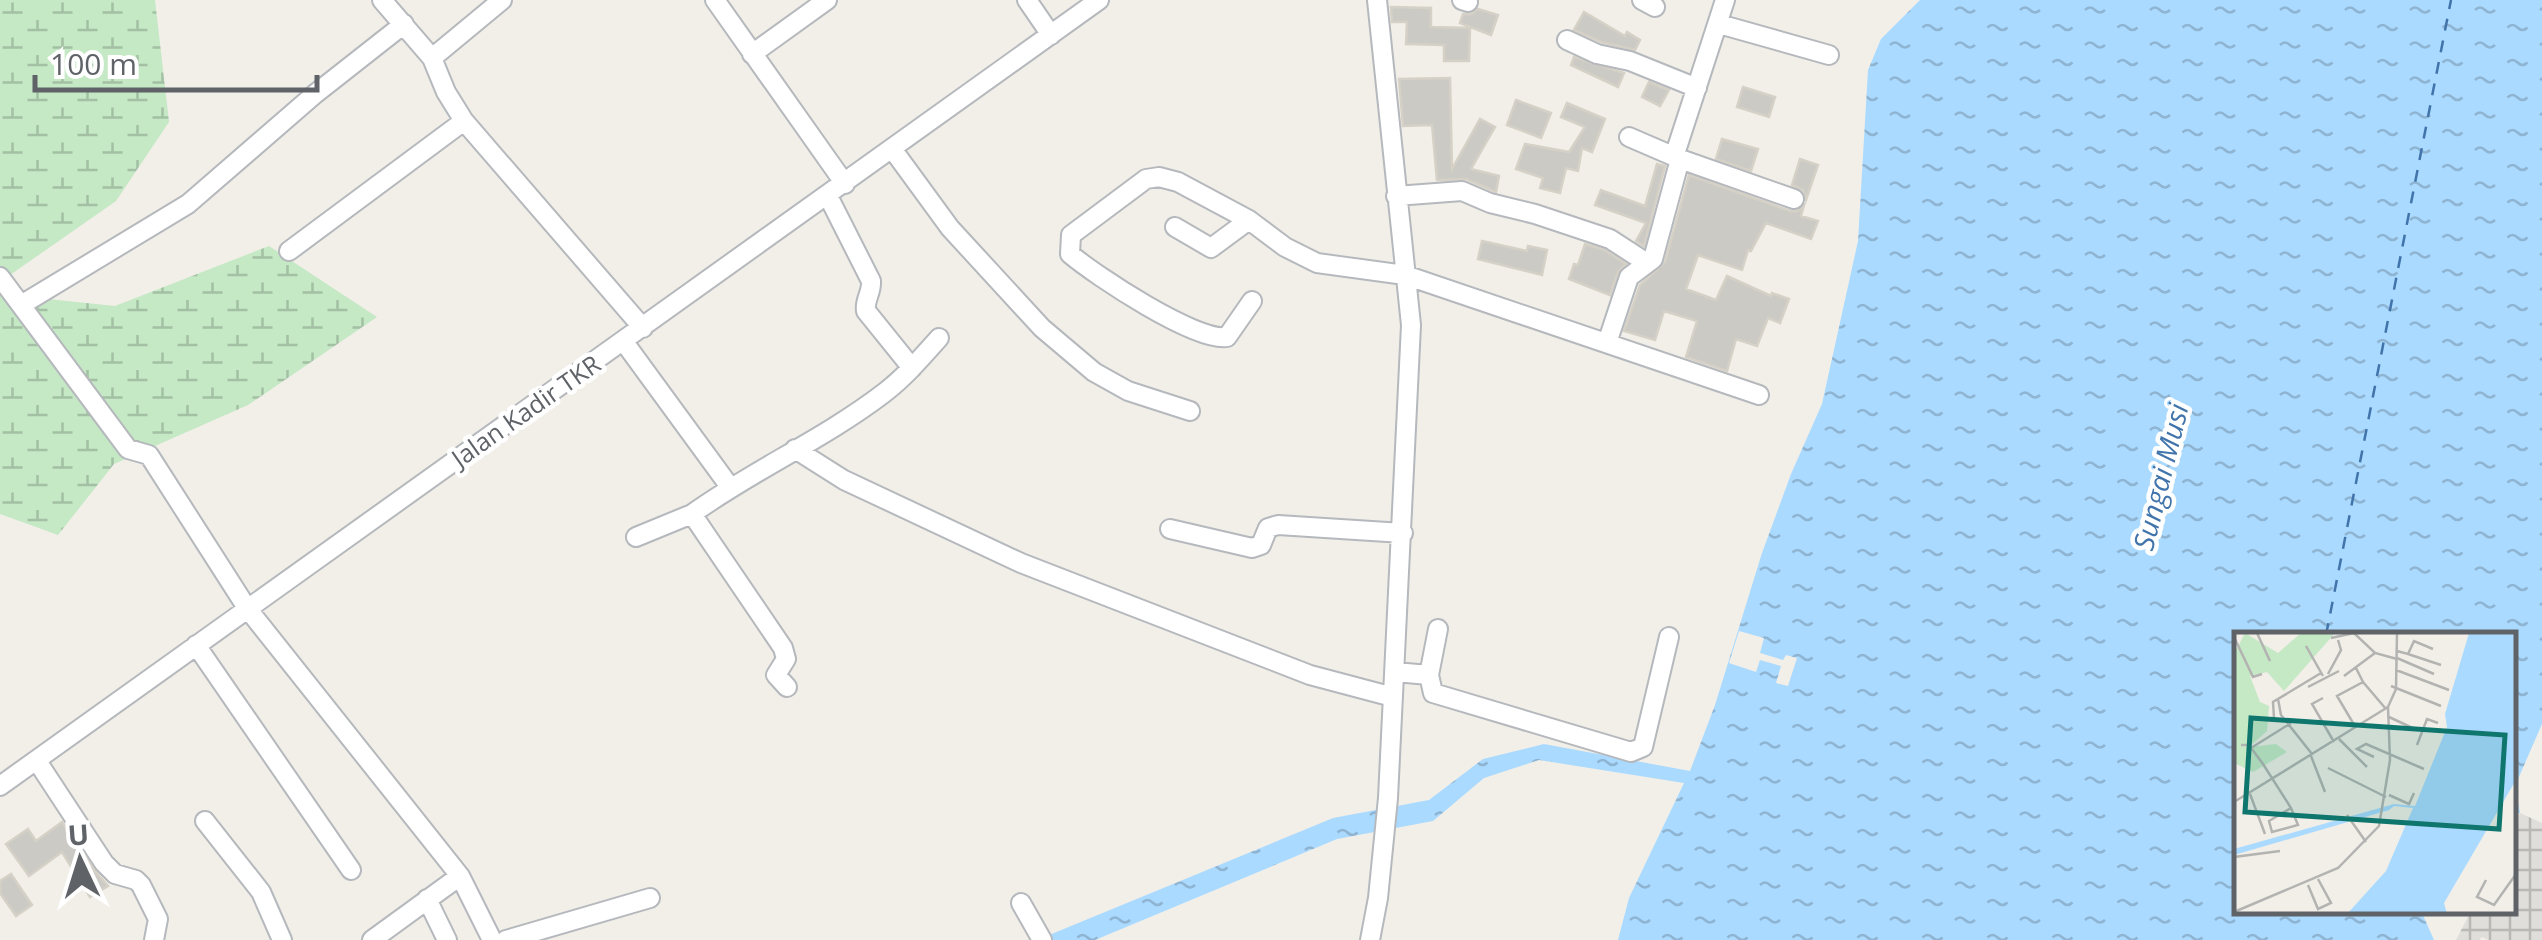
<svg xmlns="http://www.w3.org/2000/svg" width="2542" height="940" viewBox="0 0 2542 940" font-family="'Open Sans',sans-serif">
<defs>
<pattern id="industrial-grid" width="8" height="8" patternUnits="userSpaceOnUse" patternTransform="scale(2.5)"><rect width="8" height="8" fill="#e0deda"/><path d="M0 4h8M4 0v8" fill="none" stroke="#b9b8b5"/></pattern>
<pattern id="wetland-marsh" width="20" height="14" patternUnits="userSpaceOnUse" patternTransform="scale(2.5)"><rect width="20" height="14" fill="#c5e8c5"/><path d="M1 5h8M5 5V1M11 12h8M15 12V8" fill="none" stroke="#a3c0a4"/></pattern>
<pattern id="water-ripples" width="26" height="14" patternUnits="userSpaceOnUse" patternTransform="scale(2.5)"><rect width="26" height="14" fill="#aadaff"/><path d="M2 4q2-2 4 0t4 0M15 11q2-2 4 0t4 0" fill="none" stroke="#8eb4d2"/></pattern>
</defs>
<rect width="100%" height="100%" fill="#f1efe8"/>
<path fill="url(#industrial-grid)" d="M2520,813L2542,823V940H2489L2482,937L2479,940H2456L2470,913L2514,912L2515,824Z"/>
<path fill="url(#wetland-marsh)" d="M0,0H155L169,122L116,201L0,282Z
M269,246L377,317L248,405L114,464L58,535L0,514V294L115,306Z"/>
<path fill="url(#water-ripples)" d="M1920,0H2542V724L2515,786L2520,813L2515,814L2514,635H2237V912L2422,913L2434,940H1618L1629,898L1684,783L1539,760L1484,778L1433,821L1337,839L1095,940H1037L1333,818L1429,800L1483,759L1544,744L1690,771L1715,705L1762,553L1791,474L1822,404L1858,241L1868,70L1881,39Z"/>
<path fill="#f1efe8" d="M1739,631L1764,638L1760,653L1783,660L1786,655L1797,658L1788,686L1776,683L1781,666L1760,660L1756,672L1729,663Z"/>
<g fill="none" stroke-linecap="round" stroke-linejoin="round">
<path stroke="#4174aa" stroke-width="2.5" stroke-dasharray="12 10" stroke-linecap="butt" d="M2326,635L2451,0"/>
</g>
<path fill="#cccac5" stroke="#d6d1c6" stroke-width="2.5" d="M1391,7L1431,8V27L1470,28L1469,61H1444V45L1406,44L1407,22H1392Z
M1478,9L1498,15L1491,35L1460,23L1463,14H1471Z
M1584,12L1625,36L1627,32L1640,40L1635,50L1601,42L1574,30Z
M1574,57L1624,73L1618,87L1571,65Z
M1450,78L1452,169L1480,119L1495,127L1471,169L1499,176L1496,192L1466,179L1437,180L1432,125L1403,126L1399,79Z
M1649,82L1669,90L1660,106L1642,97Z
M1743,87L1775,97L1769,117L1737,107Z
M1516,100L1551,113L1541,138L1507,125Z
M1567,103L1605,119L1592,152L1582,148L1578,171L1566,168L1560,193L1540,188L1543,178L1516,169L1525,144L1569,152L1585,127L1561,117Z
M1722,139L1758,149L1751,171L1716,159Z
M1800,159L1818,165L1806,200L1803,190L1792,185Z
M1657,164L1665,166L1644,246L1636,241L1646,223L1595,205L1601,190L1645,206Z
M1689,175L1790,211H1797L1804,205L1801,216L1818,221L1811,239L1766,223L1751,251L1748,250L1742,270L1698,255L1686,289L1716,300L1727,276L1771,296L1772,293L1789,299L1780,323L1768,318L1757,346L1736,339L1727,371L1686,357L1697,321L1664,311L1655,340L1624,331L1640,285L1665,262Z
M1482,241L1527,251L1528,246L1547,250L1542,275L1478,259Z
M1585,244L1605,250L1626,264L1618,272L1610,295L1569,279L1574,264L1578,265Z
M62,822L94,870L108,886L90,897L62,852L29,876L6,844L28,829L36,841Z
M11,874L32,905L16,916L0,893V881Z"/>
<g fill="none" stroke-linecap="round" stroke-linejoin="round">
<defs>
<path id="minor" d="M382,0L432,58L446,92L464,121L643,328
M715,0L845,184
M1027,0L1051,35
M1462,0L1468,2
M1642,0L1655,7
M1719,24L1829,55
M1567,40L1597,54L1630,61L1697,88
M752,54L827,0
M432,58L502,0
M1629,137L1680,159L1794,199
M893,150L950,228L1042,328L1094,372L1128,391L1190,411
M1674,157L1725,0
M828,196L871,281C872,293 864,300 866,311L912,368
M1396,196L1462,191L1490,203L1535,214L1610,239L1647,263
M1175,227L1211,248L1249,220
M289,251L464,121
M0,277L128,449L149,455L247,608L460,876L492,940
M1252,301L1227,337C1196,342 1096,276 1070,254L1071,235L1146,179L1159,177L1178,182L1249,220L1285,247L1317,263L1405,275L1759,395
M21,305L188,204L315,94L404,24
M624,342L730,487
M1607,343L1629,277L1653,259L1680,159
M795,449L844,480L1021,563L1310,675L1393,697
M1170,529L1252,548L1261,545L1268,528L1278,525L1403,533
M636,537L692,514
M196,645L351,870
M1395,672L1429,675L1438,629
M1429,675L1433,693L1631,752L1643,747L1669,637
M787,687L776,675L786,659L783,648L692,514C753,470 824,439 884,393C905,377 922,357 939,338
M37,761L104,863L115,874L136,880L141,885L158,919L154,940
M0,786L1099,0
M205,821L261,892L282,940
M427,899L447,940
M1021,903L1042,940
M372,940L460,876
M506,940L650,898
M1370,940L1378,898L1388,798L1411,325L1377,0"/>
</defs>
<use href="#minor" stroke="#b5b8bc" stroke-width="22"/>
<use href="#minor" stroke="#fff" stroke-width="18"/>
</g>
<g text-anchor="middle" stroke-width="9" stroke-linejoin="round" paint-order="stroke">
<g font-size="25" fill="#5f6368" stroke="#fff">
<text transform="translate(526 411) rotate(-35)" y="9">Jalan Kadir TKR</text>
</g>
<g font-size="28" font-style="italic" fill="#4174aa" stroke="#fff">
<text transform="translate(2161 477) rotate(-76)" y="10">Sungai Musi</text>
</g>
</g>
<g transform="translate(2234 632)">
<rect width="282" height="282" fill="#f1efe8"/>
<path d="M11,1L44,21L67,1H101L50,59L33,40L16,44L26,70L35,74L33,99L15,115L42,112L53,120L19,140L0,131V22Z" fill="#c5e8c5"/>
<path d="M235,1H282V148L210,271L213,282H113L152,239L179,176L160,174L155,178L0,223V217L160,172L181,174L213,95L211,82Z" fill="#aadaff"/>
<path fill="none" stroke="#aadaff" stroke-width="5" d="M254,189L244,171L282,28"/>
<path fill="none" stroke="#b3b3b1" stroke-width="2.5" d="M23,1L36,29M0,5L19,45L28,42M97,6L120,1L141,21L163,27M72,14L89,44M163,19L174,22L180,9L199,17M174,22L207,33M163,26L200,42M162,38L215,58M94,42L107,18L104,8M110,44L141,21M129,50L152,77M157,54L207,74M74,55L105,39M89,66L78,72L100,110M44,67L47,83L78,122M155,85L183,98M40,86L39,70L87,41M122,96L103,64L129,50L122,36M105,107L133,135M7,113H15L29,132L57,176L64,193L38,200L35,189L57,176M183,113L193,87L204,91M17,116L57,91M77,124L91,160M140,125L123,117L132,112L190,137M94,136L152,165M16,162L31,202M155,163L175,172L180,161M0,170L154,75L162,57L163,1M113,183L132,210M0,225L46,219M252,248L243,265L260,273L282,242M74,253L84,277L97,271L84,247M0,280L104,236L145,194L156,128L154,75"/>
<path fill="#0f766e" fill-opacity="0.15" stroke="#0f766e" stroke-width="5" d="M17,86L271,103L265,197L11,180Z"/>
<rect width="282" height="282" fill="none" stroke="#5f6368" stroke-width="5"/>
</g>
<g transform="translate(80 860) rotate(356)" stroke="#ffffff" stroke-width="8" paint-order="stroke">
<path d="M0-8L18 38L0 25L-18 38Z" fill="#5f6368"/>
<text y="-15" font-size="28" font-weight="bold" text-anchor="middle" fill="#5f6368">U</text>
</g>
<path d="M35 75v15h282v-15" fill="none" stroke="#5f6368" stroke-width="5"/>
<text x="50" y="75" font-size="30" fill="#5f6368" stroke="#ffffff" stroke-width="8" paint-order="stroke">100 m</text>
</svg>
